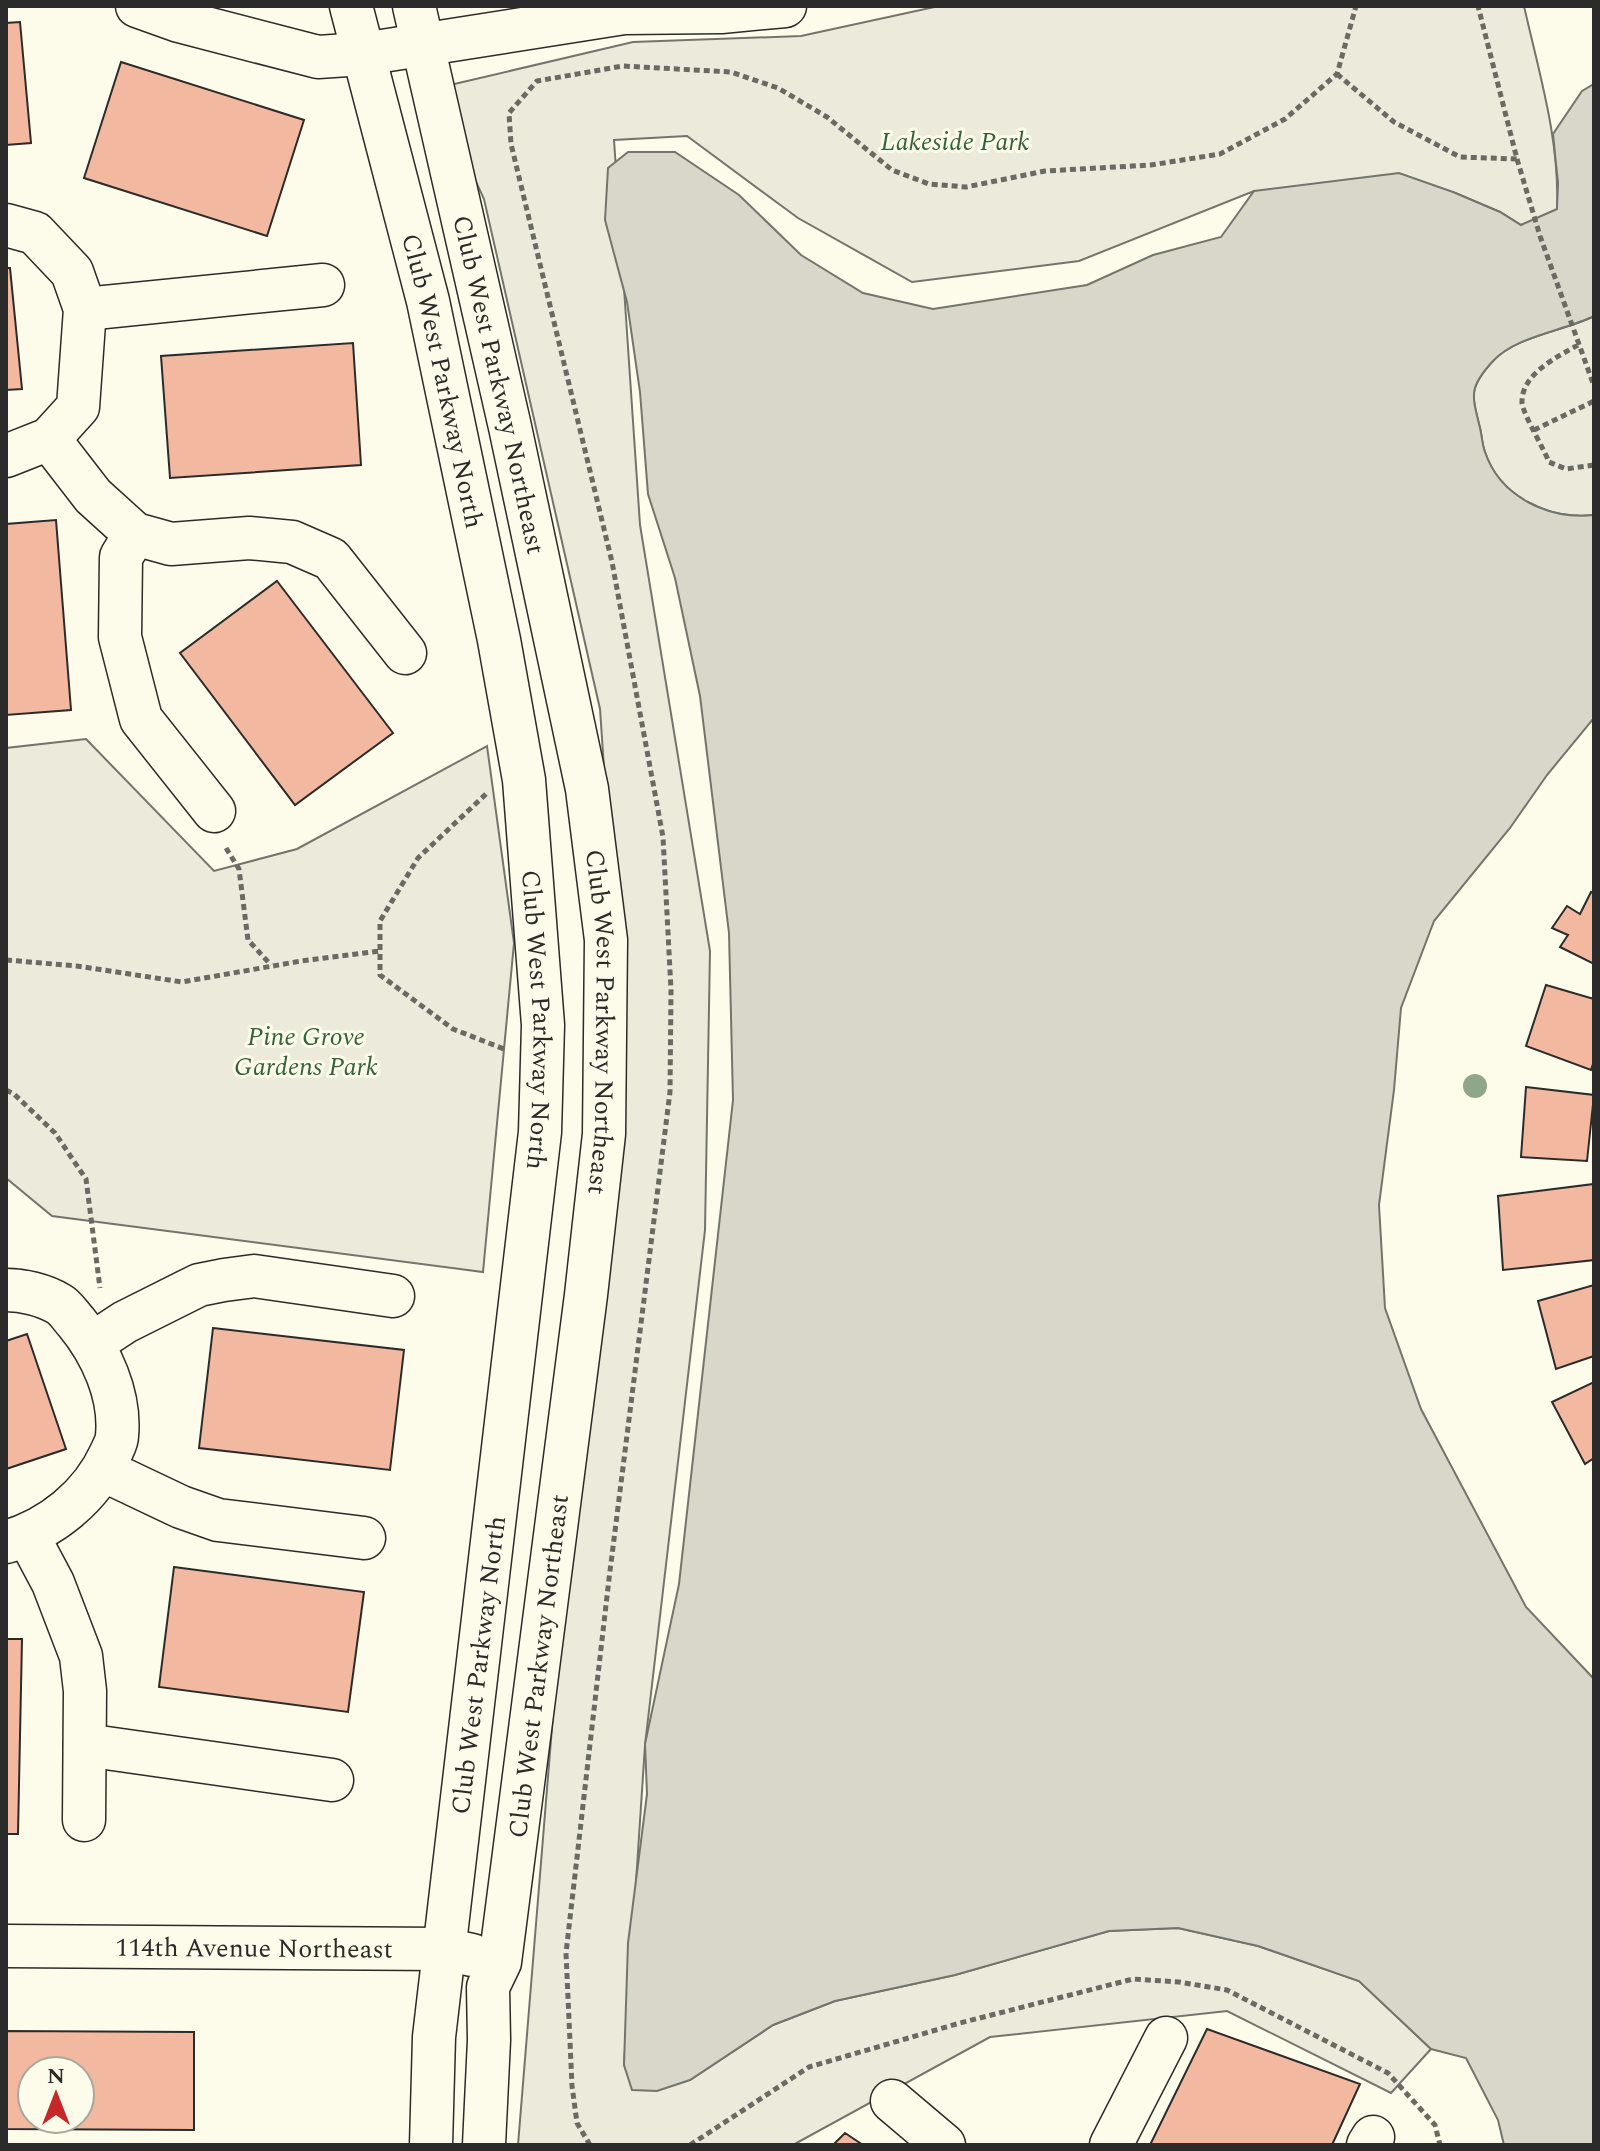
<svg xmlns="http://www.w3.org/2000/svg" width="1600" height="2151" viewBox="0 0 1600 2151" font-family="Spectral,serif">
<rect width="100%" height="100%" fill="#fdfbea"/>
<path fill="#ecebdb" stroke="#74746e" stroke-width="2" d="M939,6H1524C1539,73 1560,140 1557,210L1521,225L1500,212L1453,192L1254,191L1079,261L912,282L798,218L687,136L614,140L640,525L710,951L705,1230L645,1745L624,2065L690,2080L773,2025L835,2001L955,1975L1109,1931L1178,1928L1258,1946L1359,1981L1431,2049L1391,2093L1227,2011L990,2037L793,2145H518L554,1703L623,1046L600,709L484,199L433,89L633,42L801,36Z
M1594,316V515C1549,520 1500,497 1485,452C1482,444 1482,436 1480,428C1472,395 1468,388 1493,361C1516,336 1564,331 1594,316Z
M86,739L214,871L297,849L487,746L514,943L483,1272L52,1216L6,1178V748Z"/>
<path fill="#d8d7c9" stroke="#74746e" stroke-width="2" d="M1594,84V316C1564,331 1516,336 1493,361C1468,388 1472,395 1480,428C1482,436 1482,444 1485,452C1500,497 1549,520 1594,515V718L1547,775L1510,828L1434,921L1401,1008L1394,1090L1379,1205L1385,1308L1421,1409L1526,1607L1594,1679V2145H1504L1498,2120L1466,2058L1431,2049L1359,1981L1258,1946L1178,1928L1109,1931L955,1975L835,2001L773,2025L690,2080L657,2091L632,2090L624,2065L628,1943L647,1794L645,1744L679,1584L733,1100L729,933L700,696L675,578L648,494L640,392L627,302L605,220L608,168L628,152H675L739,195L801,255L863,293L933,309L1087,285L1153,255L1221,237L1254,191L1399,173L1453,192L1500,212L1521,225L1557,209L1558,183L1553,134L1582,91Z"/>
<path fill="#f2b8a0" stroke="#2b2b2b" stroke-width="2" fill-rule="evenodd" d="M20,22L31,143L6,145V23Z
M121,62L304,120L267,236L84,178Z
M6,268H10L22,389L6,390Z
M353,343L361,465L170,478L161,356Z
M56,520L71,710L6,715V524Z
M277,581L393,733L295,805L180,653Z
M1591,892L1594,893V964L1560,947L1568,935L1552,928L1567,906L1580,914Z
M1546,985L1594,999V1061L1591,1070L1526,1046Z
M1526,1087L1594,1095L1587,1161L1521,1157Z
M1594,1184V1260L1503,1270L1498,1196Z
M1594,1285V1356L1556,1369L1538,1301Z
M213,1328L404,1350L390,1470L199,1448Z
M27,1334L66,1449L6,1469V1341Z
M1594,1382V1458L1585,1464L1552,1402Z
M174,1567L364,1592L348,1712L159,1687Z
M6,1639H22L18,1834H6Z
M1207,2029L1360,2084L1332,2145H1150Z
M6,2031L194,2032V2130L6,2129ZM32,2071H80V2119H32Z
M845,2133L863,2145H833Z"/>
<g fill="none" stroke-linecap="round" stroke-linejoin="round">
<defs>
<g id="minor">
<path d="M137,6L179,21L318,57L363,54L624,13L721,12L785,6"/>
<path id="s1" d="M351,6L428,301L499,640L524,780L543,1025L540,1132L434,2037L431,2145"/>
<path id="s2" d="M414,6L510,427L587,789L606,940L604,1134L586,1295L500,1962L488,1987L489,2040L484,2145"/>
<path d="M6,225L35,233L72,272L85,309L78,407L49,439L6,456"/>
<path d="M85,309L323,285"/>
<path d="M49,439L93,496L135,534L171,544L249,538L292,542L331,559L405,653"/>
<path d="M135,534L121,557L120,637L141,719L214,811"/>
<path d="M6,1290C23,1290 44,1295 59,1304C66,1308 71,1317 76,1322C101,1352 121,1395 117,1436C117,1442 113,1448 111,1453C91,1497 51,1529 6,1542"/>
<path d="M93,1343L125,1322L199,1285L224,1280L254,1276L393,1296"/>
<path d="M103,1470L181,1507L218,1520L364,1538"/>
<path d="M28,1536L53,1583L81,1656L85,1691L84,1820"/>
<path d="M85,1745L332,1780"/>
<path id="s3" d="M6,1946L444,1949L472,1955"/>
<path d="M892,2101L944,2145"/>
<path d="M1111,2145L1166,2038"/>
<path d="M1368,2145L1373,2137"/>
</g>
</defs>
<use href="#minor" stroke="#2b2b2b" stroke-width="45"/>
<path stroke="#6a6964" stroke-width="5" stroke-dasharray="6 4" stroke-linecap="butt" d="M1337,74L1394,122L1460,157L1517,159L1478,6
M1517,159L1540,236L1594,386
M1578,345C1557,357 1521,374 1522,403C1523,414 1544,449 1549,462L1566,469L1594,465
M1534,430L1594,401
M486,794L418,858L380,921V975L453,1029L504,1049
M226,848L239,869L248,940L271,965
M6,960L77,966L182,982L301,961L380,951
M6,1090L14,1094L55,1133L86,1179L100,1288
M590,2145L577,2123L572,2086L566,1953L609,1579L670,1092L671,990L663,837L612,562L511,144L509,113L537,81L623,66L731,72L778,88L827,117L892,170L929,184L966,187L1045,171L1151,165L1220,154L1285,119L1337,74L1356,6
M690,2145L809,2067L960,2023L1133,1979L1179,1982L1227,1990L1388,2073L1435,2125L1440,2145"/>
<use href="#minor" stroke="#fdfbea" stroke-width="42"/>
</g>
<circle fill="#8ea78a" cx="1475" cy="1086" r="12"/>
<g text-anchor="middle" stroke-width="6" stroke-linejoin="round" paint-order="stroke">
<g font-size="26" font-style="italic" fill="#34623c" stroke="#fdfbea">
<text x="955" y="150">Lakeside Park</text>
<text x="306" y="1045">Pine Grove<tspan x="306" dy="30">Gardens Park</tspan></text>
</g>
<g font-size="26" fill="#2b2b2b" stroke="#fdfbea">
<text dy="9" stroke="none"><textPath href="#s1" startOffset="386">Club West Parkway North</textPath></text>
<text dy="9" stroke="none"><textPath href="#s2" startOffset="388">Club West Parkway Northeast</textPath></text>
<text dy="9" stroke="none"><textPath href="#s1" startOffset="1034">Club West Parkway North</textPath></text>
<text dy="9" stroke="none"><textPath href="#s2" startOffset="1036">Club West Parkway Northeast</textPath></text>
<text transform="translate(478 1665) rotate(-83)" y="9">Club West Parkway North</text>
<text transform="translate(538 1666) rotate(-83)" y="9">Club West Parkway Northeast</text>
<text dy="9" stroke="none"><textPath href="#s3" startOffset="248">114th Avenue Northeast</textPath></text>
</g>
</g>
<rect width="1600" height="2151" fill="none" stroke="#2b2b2b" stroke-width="16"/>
<g transform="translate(56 2095)"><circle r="38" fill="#fdfbea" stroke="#a9a89e" stroke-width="2"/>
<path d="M0-6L14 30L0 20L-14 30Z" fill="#c62828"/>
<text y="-12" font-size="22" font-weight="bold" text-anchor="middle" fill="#2b2b2b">N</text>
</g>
</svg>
